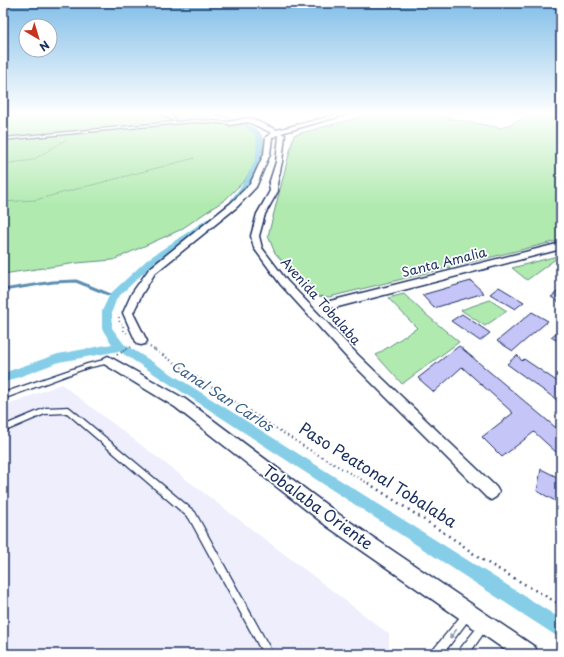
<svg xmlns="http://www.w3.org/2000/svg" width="564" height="657" viewBox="0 0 564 657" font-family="'Playpen Sans',sans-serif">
<rect width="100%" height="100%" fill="#fff"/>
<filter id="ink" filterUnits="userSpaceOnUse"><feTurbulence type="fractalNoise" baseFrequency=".025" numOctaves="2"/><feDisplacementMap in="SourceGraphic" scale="8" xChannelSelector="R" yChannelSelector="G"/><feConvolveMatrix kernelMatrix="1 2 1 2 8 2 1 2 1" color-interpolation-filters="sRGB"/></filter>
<g filter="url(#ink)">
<path fill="#eeeefd" d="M61,384L389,634V654H3V407Z"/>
<path fill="#b0eaaf" stroke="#668c86" d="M3,114H201L224,124L242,122L259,132L263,140V151L245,180L226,199L180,230L113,260L77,263L3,274Z
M371,114H428L501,128L534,114H561V240L329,297L317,296L308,290L275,253L268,236L294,135Z
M561,255L527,280L512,268Z
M404,294L423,312L459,342L402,384L376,355L417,328L388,298Z
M490,300L507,311L485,326L461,310Z"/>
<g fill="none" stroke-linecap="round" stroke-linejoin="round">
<path stroke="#5b8eb0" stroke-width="1.5" d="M214,114L239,121"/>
<path stroke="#5b8eb0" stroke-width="3" d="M3,290L53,282L76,281L113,296"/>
<path fill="#86cee7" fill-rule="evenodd" d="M245,125H249L262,135C265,156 257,175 244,192C241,196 238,201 233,203L230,201C245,181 260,163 256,136L245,127Z
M207,219H213L214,221L154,263L117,298L112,311V328L124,344L561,619V638L555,635L119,351L59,362L3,383V373L58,354L112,344L102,329V311L110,294L148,259Z"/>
</g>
<path fill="#c6c5f8" stroke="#1b2f5e" d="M471,281L484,293L434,308L422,295Z
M499,287L524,302L515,309L490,294Z
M561,289V303L551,297Z
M532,312L548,321L513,351L497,341Z
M462,314L490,333L480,341L451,321Z
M561,329V343L551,337Z
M459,346L561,432V450L557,453L534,432L502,457L482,437L513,413L462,367L434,392L418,378Z
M517,355L522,361L524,359L561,384V403L507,364Z
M541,469L561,479V504L537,491Z"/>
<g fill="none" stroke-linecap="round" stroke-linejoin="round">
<defs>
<path id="service" d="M160,114H162L173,117L176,122L194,120L230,122L231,123L230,124L194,122L3,140V138L174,122L171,119Z
M108,359H110L111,361L110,363L87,368L3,399V393L87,364Z
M68,407L70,408L195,512L273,654H263L189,518L67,413L45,414L3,432V426L43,409L45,408Z
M467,610L470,612L472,615L470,618L443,654H432L433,650L464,612Z
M483,622L486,624L488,627L486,630L469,654H458L459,650L480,624Z"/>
<path id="minor" d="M340,114H348L281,133L285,135L282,162L277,184L278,191L265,214L259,236L262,248L287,281L358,355L496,487L499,492L496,497L491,500L486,497L350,361L281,285L254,248L251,236L257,214L270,191L269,184L276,162L279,136L277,135L272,138L270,154L256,187L237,207L155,273L142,294L133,313L147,341L145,344L141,345L137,344L123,313L132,293L149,269L231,203L250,184L264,154L266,137L272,133L248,122L230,125L227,123L228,122L249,118L277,130Z
M561,243V249L334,308L330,307L329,304L330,301L334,300Z
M108,356L185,399L340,515L535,647L538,654H511L328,527L175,407L104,364L102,361L104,358Z"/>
</defs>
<use href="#service" stroke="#1b2f5e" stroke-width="2.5"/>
<use href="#minor" stroke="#1b2f5e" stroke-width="3"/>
<path stroke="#1b2f5e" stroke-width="1" stroke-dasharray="0.5 1.5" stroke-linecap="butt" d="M3,164L33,160L67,139
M3,202L35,200L195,158"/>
<path stroke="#1b2f5e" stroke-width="1.5" stroke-dasharray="1 3" stroke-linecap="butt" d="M119,317V321L122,324
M123,326L124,331L127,333
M150,347L157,351
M123,351L133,346"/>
<path stroke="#1b2f5e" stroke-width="2" stroke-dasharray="1 3.5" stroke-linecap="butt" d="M155,350L308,449L369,484
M117,355L125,350"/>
<path stroke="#1b2f5e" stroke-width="2.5" stroke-dasharray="1.5 4.5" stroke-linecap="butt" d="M368,483L461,544L479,558L561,605"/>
<use href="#service" fill="#fff" fill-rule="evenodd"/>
<use href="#minor" fill="#fff" fill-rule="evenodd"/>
</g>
<defs><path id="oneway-solid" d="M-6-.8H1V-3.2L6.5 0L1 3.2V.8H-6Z"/></defs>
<use fill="#8d97ae" href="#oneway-solid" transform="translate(453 634) rotate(128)"/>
</g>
<linearGradient id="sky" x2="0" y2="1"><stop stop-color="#81bee8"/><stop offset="0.55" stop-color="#fff"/><stop offset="1" stop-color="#fff" stop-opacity="0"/></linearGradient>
<rect width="564" height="206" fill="url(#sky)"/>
<g text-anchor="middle" stroke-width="3.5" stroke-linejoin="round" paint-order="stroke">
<g font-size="13" fill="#1b2f5e" stroke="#fff">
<text transform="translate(444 262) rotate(-14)" y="5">Santa Amalia</text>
<text transform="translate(321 301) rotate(48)" y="5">Avenida Tobalaba</text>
</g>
<g font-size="14" font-style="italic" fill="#3b5f87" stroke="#fff">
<text transform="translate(222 396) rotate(33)" y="5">Canal San Carlos</text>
</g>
<g font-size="16" fill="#1b2f5e" stroke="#fff">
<text transform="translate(378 475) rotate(32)" y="6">Paso Peatonal Tobalaba</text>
<text transform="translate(318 507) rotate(36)" y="6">Tobalaba Oriente</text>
</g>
</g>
<rect width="564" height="657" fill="none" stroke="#fff" stroke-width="16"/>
<rect x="8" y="8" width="548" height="641" fill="none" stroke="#1b2f5e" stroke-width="1.5" filter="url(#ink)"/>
<g transform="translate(38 38) rotate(142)"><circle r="19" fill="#ffffff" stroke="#a4acbf"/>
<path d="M0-3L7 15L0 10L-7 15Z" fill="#c8321e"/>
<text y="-6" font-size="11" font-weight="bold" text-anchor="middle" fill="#1b2f5e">N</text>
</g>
</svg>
